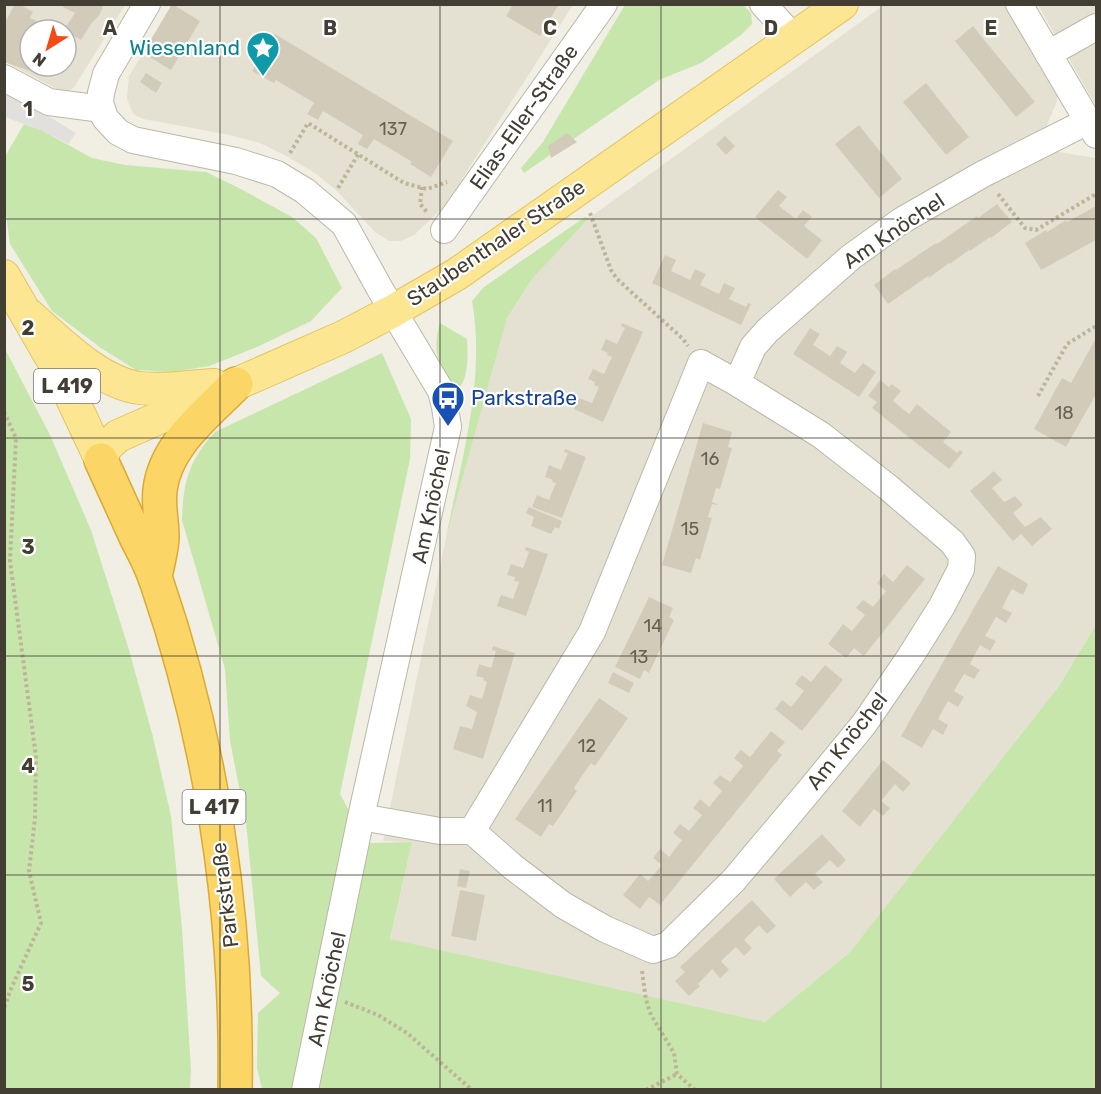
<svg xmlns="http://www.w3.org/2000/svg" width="1101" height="1094" viewBox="0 0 1101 1094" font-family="Rubik,sans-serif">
<rect width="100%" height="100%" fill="#f1eee4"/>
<path fill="#e5e1d2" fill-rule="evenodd" d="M5,5H125L75,86L68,92L59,90L5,62ZM30,30H66V66H30Z
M172,5H573L462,179L467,181L452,199L414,235L401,241H389L375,232L337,191L315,173L286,156L260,143L230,135L143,119L133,114L127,99L129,76Z
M884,5H1006L1058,94L1057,101L1047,125L1059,152L1095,158L1096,161V625L1059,686L850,952L765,1022L390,940L412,842L383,841L446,538L507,318L532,279L589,218Z
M1038,5H1096V106Z"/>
<path fill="#c7e6ac" d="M625,5H743L751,13L752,24L741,35L701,63L659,80L524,173L521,168L543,142Z
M24,124L41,130L92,158L125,165L206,172L237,187L292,217L316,238L342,288L311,321L257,347L209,366L173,372L136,370L101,348L52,311L10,244L5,207L4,158Z
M585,217L589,218L532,279L507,318L446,538C461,460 486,380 472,301L484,287Z
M440,323L467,339C468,360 469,380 454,395C440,369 431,352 440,323Z
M4,347L50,435L91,530L129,650L153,737L171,816L182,929L191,1070L190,1089H5Z
M382,353L411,419L410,459L340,794L367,843L412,842L390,939L765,1022L850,952L1059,686L1096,625V1089H262L257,1068L258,1013L280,993L261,976L246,822L230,741L225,669L182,520C183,482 189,460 215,432Z"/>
<path fill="#e2e0dc" d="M5,95L48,116L76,133L68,144L41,130L5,117Z"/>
<path fill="#d3cbb9" d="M15,4H19L33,12L30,18L46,25L45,30H30V66H45L42,75L4,62V24Z
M64,4H104L100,14L91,24L81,40L64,30L75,13L63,7Z
M172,4L200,21L171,70L143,53Z
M513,4H559L540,36L506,16Z
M973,26L1035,102L1016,117L955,41Z
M275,34L453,141L431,177L410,164L412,162L374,139L367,149L358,144L363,135L323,111L318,120L307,114L314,103L276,80L274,83L252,71Z
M146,73L162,83L156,93L140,82Z
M926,83L969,137L946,155L903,102Z
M859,125L902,179L879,198L835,144Z
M567,133L577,142L551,158L548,146Z
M725,136L735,146L726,155L716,144Z
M778,190L787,197L779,206L796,219L803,210L812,217L804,226L822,240L807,259L755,217Z
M997,204L1012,222L991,238L990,237L970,251L969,250L950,264L949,263L929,278L928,276L888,304L874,285L895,269L896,270L936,243L937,244L977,216L978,218Z
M1096,206V240L1041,270L1025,243L1046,230L1047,232L1066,220L1067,222Z
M665,255L676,260L671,271L690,280L695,269L706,274L700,285L719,294L724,283L735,288L729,299L746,307L748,303L751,304L741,325L652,283Z
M622,323L643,332L603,422L574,409L579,398L592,403L599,387L594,385L595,382L588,379L593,369L604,374L612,357L607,355L608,353L601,350L606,339L617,344L625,328L621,326Z
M810,328L820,334L813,345L830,356L837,346L847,352L840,363L855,373L863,363L876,372L859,397L793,354Z
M1096,338V397L1095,396L1066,447L1034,429L1062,378L1071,383Z
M880,380L889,387L892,384L901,391L893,401L909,414L917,404L951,432L943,442L957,453L960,450L963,452L949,469L872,408L877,402L868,396Z
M703,423L732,432L728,447L732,448L720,489L716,488L712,502L717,504V505L712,504L708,517L712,518L700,560L696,558L691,573L662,565Z
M565,449L586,457L562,518L532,507L537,495L549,500L556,483L552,482L553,480L545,477L549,465L561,470L568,453L564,452Z
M994,471L1002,480L992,488L1004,502L1015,496L1023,505L1013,513L1025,527L1041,517L1052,529L1032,546L1021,534L1013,541L970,491Z
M529,507L562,521L559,529L555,527L551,534L531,526L534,517L526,513Z
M526,547L548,554L526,616L497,606L501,595L513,599L519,582L514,581L515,577L507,575L511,564L523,568L529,552L525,550Z
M907,565L925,579L864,656L854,648L846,658L828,644L843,624L852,631L865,615L856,608L863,600L873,607L886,591L877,583L884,574L893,582Z
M998,566L1028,584L1023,595L1012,589L1002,608L1012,613L1006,623L996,617L985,636L996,641L990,651L980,645L970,664L980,670L974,679L964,674L954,691L964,697L958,707L948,701L938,719L948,725L943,735L933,729L922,748L901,736Z
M649,597L673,608L669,617L674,620L649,673L644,670L640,679L615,667Z
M493,646L515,653L483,759L453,749L460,726L472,729L477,712L466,706L470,695L482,699L487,682L483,680L484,678L476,676L479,664L491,668L496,651L492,650Z
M825,665L843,680L802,731L775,709L782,700L791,707L804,691L795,684L802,675L811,682Z
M613,672L634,683L629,693L608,683Z
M599,698L628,718L595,766L591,763L582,776L574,788L577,791L553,826L549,824L541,837L515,819Z
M771,731L785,742L777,751L782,755L660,905L649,897L640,909L623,895L640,874L648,881L662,865L653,858L660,849L669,857L682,840L673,833L680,824L689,831L702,815L693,808L700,799L709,807L722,791L713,783L720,775L730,782L743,766L734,758L741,750L750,757Z
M883,760L911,783L903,792L895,784L881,801L890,808L883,816L874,809L860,827L842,811Z
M822,834L846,860L838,868L830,860L815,874L823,882L814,890L806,882L790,897L774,879Z
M460,869L470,871L466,888L457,886Z
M460,890L485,895L476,941L451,936Z
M752,900L776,926L767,934L759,925L744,940L752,948L744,956L736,947L721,961L729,970L720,978L712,969L698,984L700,986L689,996L675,981L685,972L680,967Z"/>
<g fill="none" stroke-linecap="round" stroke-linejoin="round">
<defs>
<path id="minor" d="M147,4L106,74L101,93L100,103L105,118L118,132L133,140L236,161L277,174L305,191L344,224L380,289L441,391L445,407L448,427L361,817L305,1090
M763,4L794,38
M1019,4L1096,135
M1048,54L1096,27
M4,78L49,102L102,109
M444,230L604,4
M361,817L440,831H472L513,867L563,905L605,929L653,950L668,945L734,880L813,786L864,724L910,657L942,606L961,569L962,556L952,542L889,488L821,435L737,383L753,347L767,331L851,257L901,221L983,174L1088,121
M472,831L592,632L701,363L737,383"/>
<path id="major" d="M4,276L59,371L101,460
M28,314C58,340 99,383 140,388C164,391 190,386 214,385
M101,460L106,447L118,436L343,337L393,311L457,274L842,4"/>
<path id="highway" d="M101,460C113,486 125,513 137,539C144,552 151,566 156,580C212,743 238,917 235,1090
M155,578C157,564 162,550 162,536C162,521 158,506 160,490C165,445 207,414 236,384"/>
</defs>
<use href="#minor" stroke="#bdb7a7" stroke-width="28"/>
<use href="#major" stroke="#e1c562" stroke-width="34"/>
<use href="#highway" stroke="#daaa35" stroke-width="36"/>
<path stroke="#beb498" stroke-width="4" stroke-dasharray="3 3" stroke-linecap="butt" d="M290,153L308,123L404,183L427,189L447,182
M422,187L420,204L427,212
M338,188L359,153
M998,194L1025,228L1036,230L1096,194
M590,213L611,270L617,279L683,339L688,346
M1038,396L1067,344L1096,326
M4,412L16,438L10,561L36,757L35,818L29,871L41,923L10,991L4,1009
M642,971L646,1000L651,1015L674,1053L677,1074L695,1090
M345,1002L378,1015L407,1033L472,1090
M646,1090L677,1074"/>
<use href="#minor" stroke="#fff" stroke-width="26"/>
<use href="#major" stroke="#fce692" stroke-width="32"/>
<use href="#highway" stroke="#fbd565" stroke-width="33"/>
</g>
<path fill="none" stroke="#433e34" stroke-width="1.5" stroke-opacity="0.55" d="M220,4V1090M440,4V1090M661,4V1090M881,4V1090M4,219H1096M4,438H1096M4,656H1096M4,875H1096"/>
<defs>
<symbol id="sight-pin" viewBox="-11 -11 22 30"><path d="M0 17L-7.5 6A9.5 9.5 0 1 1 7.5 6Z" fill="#0f9aa8" stroke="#fff"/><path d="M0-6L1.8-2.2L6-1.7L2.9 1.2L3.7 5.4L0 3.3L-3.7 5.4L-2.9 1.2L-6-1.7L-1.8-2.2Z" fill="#fff"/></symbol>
<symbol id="bus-pin" viewBox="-11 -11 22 30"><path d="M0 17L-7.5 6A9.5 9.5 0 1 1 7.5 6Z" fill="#1a4fb4" stroke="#fff"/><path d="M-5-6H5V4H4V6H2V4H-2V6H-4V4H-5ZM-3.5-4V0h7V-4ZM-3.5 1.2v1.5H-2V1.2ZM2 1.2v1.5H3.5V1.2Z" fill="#fff"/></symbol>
</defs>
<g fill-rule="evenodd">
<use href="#sight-pin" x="244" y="29" width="38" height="52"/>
<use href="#bus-pin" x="429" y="379" width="38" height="52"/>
</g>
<g text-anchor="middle" stroke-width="4.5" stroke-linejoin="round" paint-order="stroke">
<g font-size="18" fill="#676155">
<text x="393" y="135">137</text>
<text x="1064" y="419">18</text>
<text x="710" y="465">16</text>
<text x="690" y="535">15</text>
<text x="653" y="632">14</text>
<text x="639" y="663">13</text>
<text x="587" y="752">12</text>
<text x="545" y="812">11</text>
</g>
<g fill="#fff" stroke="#7b7871" stroke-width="1.5">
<rect x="34" y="369" width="66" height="34" rx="4.5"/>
<rect x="182.5" y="790" width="63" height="34" rx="4.5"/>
</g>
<g font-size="20" font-weight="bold" fill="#433e34">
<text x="67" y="393">L 419</text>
<text x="214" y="814">L 417</text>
</g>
<g font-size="21" fill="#0d838f" stroke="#fff" text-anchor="end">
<text x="240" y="55">Wiesenland</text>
</g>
<g font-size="21" fill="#433e34" stroke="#fff">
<text transform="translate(524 117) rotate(-55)" y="7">Elias-Eller-Straße</text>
<text transform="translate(894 231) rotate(-34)" y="7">Am Knöchel</text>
<text transform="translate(496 243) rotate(-34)" y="7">Staubenthaler Straße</text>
<text transform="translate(431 506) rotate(-78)" y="7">Am Knöchel</text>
<text transform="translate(847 741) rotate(-52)" y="7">Am Knöchel</text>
<text transform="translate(225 895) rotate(-97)" y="7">Parkstraße</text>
<text transform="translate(327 989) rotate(-78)" y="7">Am Knöchel</text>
</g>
<g font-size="21" fill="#164399" stroke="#fff" text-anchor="start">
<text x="471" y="405">Parkstraße</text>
</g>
</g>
<g font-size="20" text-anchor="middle" font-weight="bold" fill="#433e34" stroke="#fff" stroke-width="4.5" stroke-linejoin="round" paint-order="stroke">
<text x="110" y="35">A</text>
<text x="330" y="35">B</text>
<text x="550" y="35">C</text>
<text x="771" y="35">D</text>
<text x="991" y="35">E</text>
<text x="28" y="116">1</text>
<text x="28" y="335">2</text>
<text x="28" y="554">3</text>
<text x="28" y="773">4</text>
<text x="28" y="991">5</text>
</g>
<rect width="1101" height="1094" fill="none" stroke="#433e34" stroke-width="12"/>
<g transform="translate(48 48) rotate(217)"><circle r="28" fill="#ffffff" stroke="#b4b2ae" stroke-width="1.5"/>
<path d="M0-4.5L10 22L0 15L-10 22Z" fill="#f64916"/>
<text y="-9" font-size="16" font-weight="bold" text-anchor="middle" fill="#433e34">N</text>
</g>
</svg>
